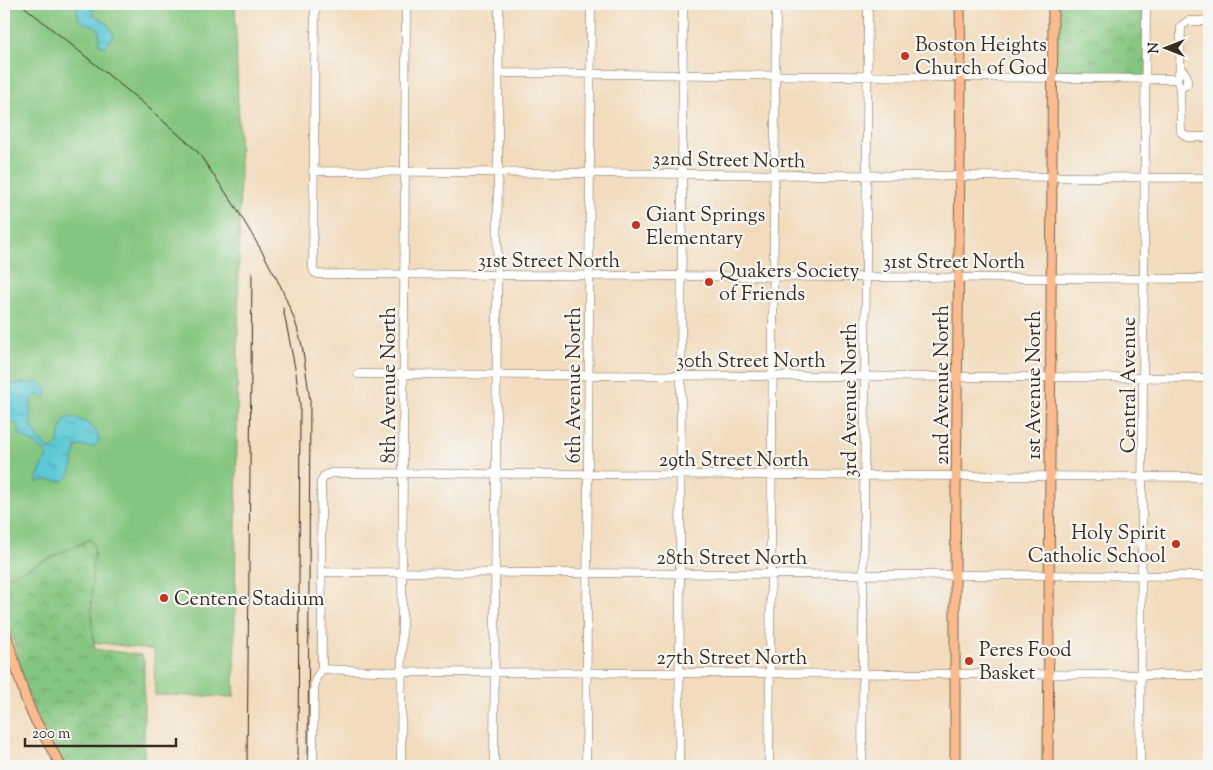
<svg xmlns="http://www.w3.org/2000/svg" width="1213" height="770" viewBox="0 0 1213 770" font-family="'Sorts Mill Goudy',serif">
<defs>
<pattern id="park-crowns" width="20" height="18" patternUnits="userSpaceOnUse" patternTransform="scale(1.25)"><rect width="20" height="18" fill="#84c67f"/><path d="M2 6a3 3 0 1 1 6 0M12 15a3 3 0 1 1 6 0" fill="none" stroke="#6da167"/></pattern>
<pattern id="water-ripples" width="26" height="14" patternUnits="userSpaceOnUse" patternTransform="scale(1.25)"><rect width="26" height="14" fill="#5dc9d6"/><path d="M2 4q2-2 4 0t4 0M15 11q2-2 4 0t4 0" fill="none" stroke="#4ea3ad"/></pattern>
</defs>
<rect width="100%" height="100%" fill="#f6f6f2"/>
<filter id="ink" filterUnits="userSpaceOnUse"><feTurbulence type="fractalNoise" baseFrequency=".02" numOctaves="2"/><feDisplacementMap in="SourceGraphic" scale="10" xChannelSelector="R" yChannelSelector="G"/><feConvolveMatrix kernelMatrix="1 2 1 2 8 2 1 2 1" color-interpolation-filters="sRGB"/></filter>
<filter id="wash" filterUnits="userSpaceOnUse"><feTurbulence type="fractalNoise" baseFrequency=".0096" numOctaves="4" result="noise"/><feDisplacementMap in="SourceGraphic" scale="20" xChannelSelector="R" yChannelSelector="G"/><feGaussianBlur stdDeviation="1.12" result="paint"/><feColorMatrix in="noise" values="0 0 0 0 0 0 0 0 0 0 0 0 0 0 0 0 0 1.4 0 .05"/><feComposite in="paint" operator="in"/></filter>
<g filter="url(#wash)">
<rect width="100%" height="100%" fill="#f2dcbd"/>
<path fill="#84c67f" stroke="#60784e" d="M4,4H235L240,165L234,697L155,695L154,650L94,642C89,618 91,590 92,566C94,551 97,555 91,539L4,579Z"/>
<path fill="url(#park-crowns)" stroke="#60784e" d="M1053,4H1146V79L1052,78Z
M91,539C98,556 93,553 92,569C92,596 90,623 95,649L141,655L144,661V766H66L46,735L34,710L26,689L10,629L4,615V579Z"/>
<path fill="url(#water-ripples)" stroke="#4c7a7a" d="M77,4H89L95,16L105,21L114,35L106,46L104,47L99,44C103,8 76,41 77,4Z
M4,370L7,373L12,384L40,382L47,390L46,397L38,395L34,396L30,404L31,426L44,445L49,449L54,448L57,445L64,420L70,417C82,419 99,426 99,442L94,447L77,446C72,457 75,472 64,481L45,480L37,483V478L48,453L20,435L18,424L8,422L4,397Z"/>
</g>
<g filter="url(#ink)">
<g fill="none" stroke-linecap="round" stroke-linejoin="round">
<defs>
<path id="minor" d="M315,4L313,268L314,272L317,274L1209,279
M1209,21H1188L1181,26L1180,69L1177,79L1180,89L1181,132L1187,137H1209
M499,73L1177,79
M1180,89L1187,84C1187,76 1187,73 1180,69
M313,171L1209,178
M358,374L1209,378
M322,572L1209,576
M322,669L402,672L1209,675
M313,766L314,691L316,678L322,669L321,482L324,476L331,473L1209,477
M401,766L406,4
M494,766L499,4
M586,766L591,4
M679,766L683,4
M769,766L776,4
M862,766L868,4
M1140,766L1146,4"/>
<path id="major" d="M4,627L25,697L33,716L61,766
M955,766V575L961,77L960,4
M1048,766L1053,4"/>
</defs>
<use href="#minor" stroke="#7b6856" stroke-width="9"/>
<use href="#major" stroke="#7b6856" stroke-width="11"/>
<use href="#minor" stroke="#fff" stroke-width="8"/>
<use href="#major" stroke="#fbbb8d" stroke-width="9"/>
<path stroke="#3b2a1e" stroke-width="1" d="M21,4L143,103L197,151L235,206L264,255L281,287L295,321L302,345L310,400L308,766
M283,308L296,373L300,405L298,766
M247,766L252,272"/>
</g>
</g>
<g fill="#c8321e" stroke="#f6f6f2" stroke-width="2">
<circle cx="905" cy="56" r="5"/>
<circle cx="636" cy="225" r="5"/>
<circle cx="709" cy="282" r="5"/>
<circle cx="1176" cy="544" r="5"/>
<circle cx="164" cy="598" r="5"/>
<circle cx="969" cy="661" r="5"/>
</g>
<g text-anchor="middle" stroke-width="4.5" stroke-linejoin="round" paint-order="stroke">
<g font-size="20" fill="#3b2a1e" stroke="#f6f6f2" text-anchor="start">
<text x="915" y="51">Boston Heights<tspan x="915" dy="23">Church of God</tspan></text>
<text x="646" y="221">Giant Springs<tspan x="646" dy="23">Elementary</tspan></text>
<text x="719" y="277">Quakers Society<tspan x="719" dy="23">of Friends</tspan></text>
<text x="1166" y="539" text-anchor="end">Holy Spirit<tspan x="1166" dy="23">Catholic School</tspan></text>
<text x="174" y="605">Centene Stadium</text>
<text x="979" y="656">Peres Food<tspan x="979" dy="23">Basket</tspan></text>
</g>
<g font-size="20" fill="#3b2a1e" stroke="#f6f6f2">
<text transform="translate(729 159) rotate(1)" y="7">32nd Street North</text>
<text x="549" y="267">31st Street North</text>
<text x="954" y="268">31st Street North</text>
<text x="751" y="367">30th Street North</text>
<text transform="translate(388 385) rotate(-90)" y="7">8th Avenue North</text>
<text transform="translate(573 385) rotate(-90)" y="7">6th Avenue North</text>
<text transform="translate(941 385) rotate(-90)" y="7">2nd Avenue North</text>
<text transform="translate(1033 385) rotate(-90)" y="7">1st Avenue North</text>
<text transform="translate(1128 385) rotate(-90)" y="7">Central Avenue</text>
<text transform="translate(849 400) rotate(-90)" y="7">3rd Avenue North</text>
<text x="734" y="466">29th Street North</text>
<text x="732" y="564">28th Street North</text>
<text x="732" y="664">27th Street North</text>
</g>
</g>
<rect width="1213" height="770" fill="none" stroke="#f6f6f2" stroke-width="20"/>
<g transform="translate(1166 48) rotate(270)" stroke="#f6f6f2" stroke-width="4" paint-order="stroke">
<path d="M0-4L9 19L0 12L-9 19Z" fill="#3b2a1e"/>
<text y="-8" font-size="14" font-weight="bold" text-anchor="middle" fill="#3b2a1e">N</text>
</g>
<path d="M25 738v8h151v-8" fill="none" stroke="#3b2a1e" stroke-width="2.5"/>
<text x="32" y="738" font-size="15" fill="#3b2a1e" stroke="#f6f6f2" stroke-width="4" paint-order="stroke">200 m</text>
</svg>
